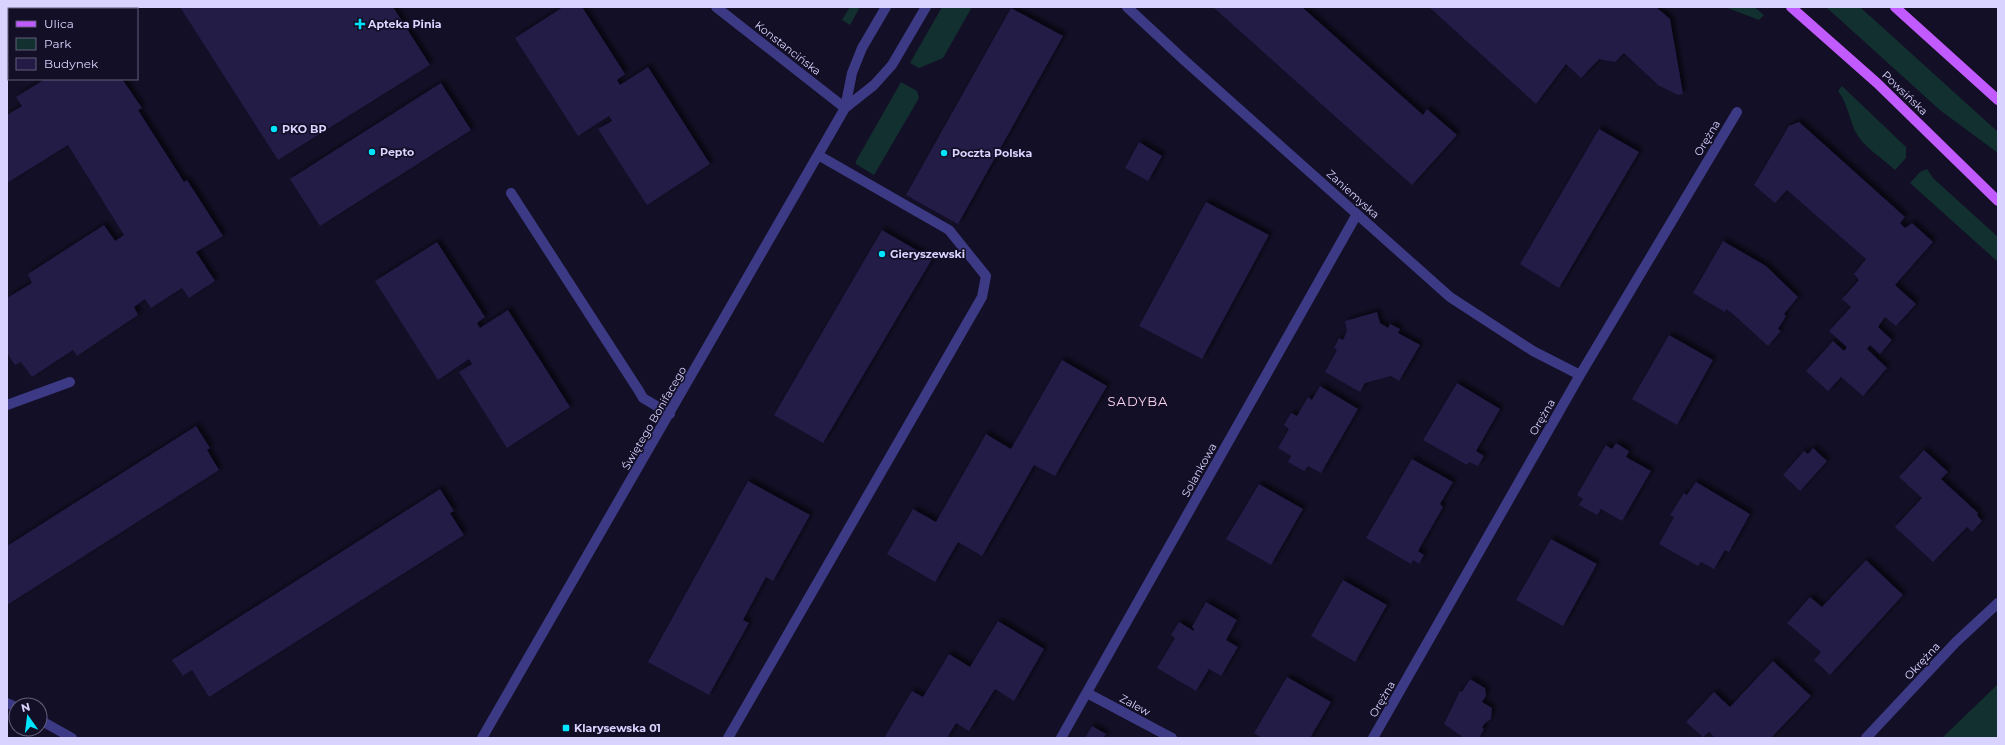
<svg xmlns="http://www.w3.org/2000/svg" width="2005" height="745" viewBox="0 0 2005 745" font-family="Montserrat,sans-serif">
<defs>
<filter id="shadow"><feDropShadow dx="3.5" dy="-3.5" stdDeviation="2" flood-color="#0009"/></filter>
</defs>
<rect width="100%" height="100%" fill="#130f26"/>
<path fill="#12302f" d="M850,7H860L850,25L842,20Z
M942,7H972L943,58L919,68L910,63Z
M1725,7H1754L1764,15L1759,20Z
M1826,7H1860L1998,132V153L1941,111Z
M901,82L917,91L919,98L874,175L856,164V161Z
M1842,86L1906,147V158L1895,170C1882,158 1863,147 1855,131C1849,117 1847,103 1838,91Z
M1927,169L1933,178L1998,237V262L1910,183L1920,172Z
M1998,684V738H1942Z"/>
<path fill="#241b47" filter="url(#shadow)" d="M180,7H393L430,65L278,160Z
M563,7H582L625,74L617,80L620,85L648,67L710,164L647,205L598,129L612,121L609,116L578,136L515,38Z
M1213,7H1302L1423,115L1427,109L1457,135L1412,185Z
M1429,7H1656L1670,19L1683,94L1678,95L1658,85L1624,53L1615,62L1599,59L1581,78L1566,64L1536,104Z
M1011,8L1063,36L958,224L906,195Z
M45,79H122L142,108L138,110L184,182L187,180L223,236L196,252L215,281L189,298L182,288L151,308L145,299L134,307L138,315L77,356L73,350L32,377L21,362L15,365L7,353V298L32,283L28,274L104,225L115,241L124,235L68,145L7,183V115L22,106L16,97Z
M441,83L471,130L320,226L290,179Z
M1799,122L1905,217L1900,223L1905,228L1912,223L1933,242L1895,285L1916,304L1896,326L1885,317L1878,327L1892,340L1880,354L1870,345L1867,349L1887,368L1863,396L1841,377L1828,391L1806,371L1833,341L1844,351L1847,347L1829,331L1851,307L1842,299L1859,280L1854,274L1866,259L1787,190L1775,203L1754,185L1789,126Z
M1599,129L1639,152L1559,288L1520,264Z
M1139,142L1162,156L1148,181L1125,168Z
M1206,202L1269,235L1202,359L1139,326Z
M882,230L932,259L823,443L774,415Z
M1723,241L1766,266L1798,297L1784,314L1786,316L1778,329L1781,331L1768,346L1733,314L1726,309L1725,312L1693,293Z
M437,242L485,317L477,323L480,328L508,310L570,407L507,448L459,372L472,364L469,359L438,380L375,281Z
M1377,312L1380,323L1388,328L1390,324L1400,329L1398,333L1420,345L1399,381L1391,376L1365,383L1360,392L1325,372L1337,350L1334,348L1339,338L1343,340L1347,331L1345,321Z
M1669,335L1713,360L1677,425L1632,399Z
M1062,360L1107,386L1055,476L1034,465L982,556L958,542L935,582L887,554L913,509L936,522L986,434L1011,449Z
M1457,383L1500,409L1476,451L1484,456L1478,466L1469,462L1467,465L1423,440Z
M1320,386L1358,409L1321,473L1308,466L1304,471L1288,462L1291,456L1278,448L1289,429L1284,425L1291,413L1297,416L1308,397L1312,400Z
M196,426L210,448L207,450L219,470L7,605V546Z
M1616,443L1629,451L1626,457L1651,471L1622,521L1601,509L1597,515L1579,505L1583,499L1577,495L1606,445L1612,449Z
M1813,448L1827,461L1800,491L1783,475L1804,451L1808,454Z
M1924,450L1948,472L1941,479L1978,513L1977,515L1982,521L1972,532L1967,527L1933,562L1895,527L1922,498L1899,477Z
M1412,459L1453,482L1440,504L1443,507L1418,551L1424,555L1419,564L1413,560L1411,564L1366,538Z
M748,481L810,515L773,581L766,577L743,620L749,623L709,695L648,662Z
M1696,482L1750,514L1729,552L1725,550L1714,569L1701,562L1698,566L1659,544L1674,517L1670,515L1684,493L1687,495Z
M1259,484L1303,509L1271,565L1226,539Z
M440,489L454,511L450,513L464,535L209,697L192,670L183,676L172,660Z
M1551,539L1597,564L1563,626L1516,600Z
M1866,560L1903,595L1830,675L1814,660L1821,652L1787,623L1810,597L1822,607Z
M1343,580L1387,605L1355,662L1311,636Z
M1206,602L1237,620L1226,640L1238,647L1221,676L1209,669L1196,691L1157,668L1175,638L1171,635L1179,622L1194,631V629L1192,627Z
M998,621L1044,649L1014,701L995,689L969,731L956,723L947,738H884L912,691L923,697L949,654L970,667Z
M1773,661L1811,696L1771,738H1715L1709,732L1703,737L1686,722L1714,692L1730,707Z
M1287,677L1331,702L1310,738H1262L1254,733Z
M1470,679L1485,688L1486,696L1482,702L1492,708L1491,719L1484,724L1482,728L1484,729L1479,738H1464L1444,724L1460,691L1462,692Z
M1092,726L1106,734L1103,738H1085Z"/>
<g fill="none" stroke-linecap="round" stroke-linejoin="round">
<path stroke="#3d3a85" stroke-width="10" d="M716,7L845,108
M1127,7L1184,60L1450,297L1533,351L1580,375
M99,9L102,7
M7,67L9,66
M845,108L874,85L892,65L926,7
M511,193L639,391L643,398L670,414
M7,405L70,382
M1087,693L1172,738
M7,703L16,707
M40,720L72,738
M482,738L845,108L852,73L862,48L886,7
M728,738L982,297L986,276L949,230L818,155
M1061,738L1357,214
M1373,738L1580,375L1737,112
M1866,738L1956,642L1998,603"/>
<path stroke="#c25bff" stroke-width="10" d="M1791,7L1877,83L1998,201
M1895,7L1998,100"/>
</g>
<g fill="#00e5ff" stroke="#130f26" stroke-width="1.5">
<path d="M358 18h4v4h4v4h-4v4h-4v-4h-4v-4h4z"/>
<circle cx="274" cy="129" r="4"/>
<circle cx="372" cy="152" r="4"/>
<circle cx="944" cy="153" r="4"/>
<circle cx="882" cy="254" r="4"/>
<rect x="562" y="724" width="8" height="8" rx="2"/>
</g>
<g text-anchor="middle" stroke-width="3.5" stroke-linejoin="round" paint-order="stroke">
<g font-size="11" font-weight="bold" fill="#d9d4ff" stroke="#130f26" text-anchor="start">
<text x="368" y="28">Apteka Pinia</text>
<text x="282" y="133">PKO BP</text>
<text x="380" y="156">Pepto</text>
<text x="952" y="157">Poczta Polska</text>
<text x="890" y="258">Gieryszewski</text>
<text x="574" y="732">Klarysewska 01</text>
</g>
<g font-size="11" fill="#d9d4ff" stroke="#130f26">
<text transform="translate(788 48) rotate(38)" y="4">Konstancińska</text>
<text transform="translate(1905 93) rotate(44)" y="4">Powsińska</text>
<text transform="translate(1707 138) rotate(-59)" y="4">Orężna</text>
<text transform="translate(1353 194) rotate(42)" y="4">Zaniemyska</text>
<text transform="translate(1542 417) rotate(-60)" y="4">Orężna</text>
<text transform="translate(654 418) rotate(-60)" y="4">Świętego Bonifacego</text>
<text transform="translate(1199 470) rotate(-61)" y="4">Solankowa</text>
<text transform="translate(1922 661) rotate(-47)" y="4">Okrężna</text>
<text transform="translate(1382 699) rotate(-60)" y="4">Orężna</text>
<text transform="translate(1135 705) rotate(28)" y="4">Zalew</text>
</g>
<g font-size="13" letter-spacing="1" fill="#ffd6f0" stroke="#130f26">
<text x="1138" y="406">SADYBA</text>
</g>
</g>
<rect width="2005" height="745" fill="none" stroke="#d9d4ff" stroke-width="16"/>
<rect x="8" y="8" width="130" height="72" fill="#130f26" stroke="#625e7d"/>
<rect x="16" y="21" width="20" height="6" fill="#c25bff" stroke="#625e7d"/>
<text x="44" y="28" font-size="12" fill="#d9d4ff">Ulica</text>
<rect x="16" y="38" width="20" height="12" fill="#12302f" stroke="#625e7d"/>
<text x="44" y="48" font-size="12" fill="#d9d4ff">Park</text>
<rect x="16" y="58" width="20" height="12" fill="#241b47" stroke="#625e7d"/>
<text x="44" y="68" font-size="12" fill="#d9d4ff">Budynek</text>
<g transform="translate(28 717) rotate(346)"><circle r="19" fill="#130f26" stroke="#625e7d"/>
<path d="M0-3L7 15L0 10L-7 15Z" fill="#00e5ff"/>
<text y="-6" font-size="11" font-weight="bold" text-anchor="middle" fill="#d9d4ff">N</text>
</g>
</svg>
